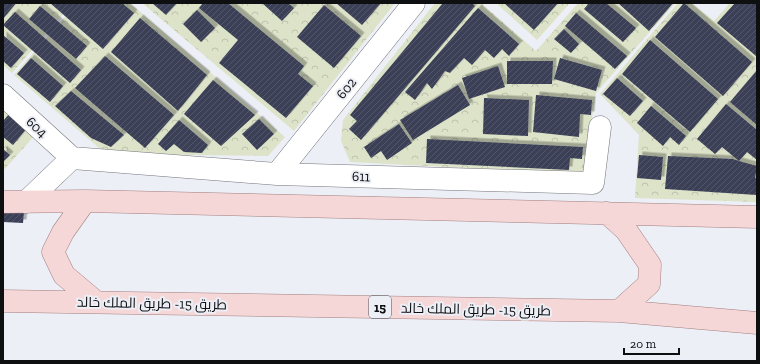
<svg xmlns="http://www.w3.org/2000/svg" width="760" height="364" viewBox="0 0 760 364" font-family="'Zilla Slab',Cairo,serif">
<defs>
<pattern id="park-crowns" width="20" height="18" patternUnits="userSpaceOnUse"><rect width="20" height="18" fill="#dce3c8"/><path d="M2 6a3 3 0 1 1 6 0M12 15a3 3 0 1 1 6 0" fill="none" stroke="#bcc2ab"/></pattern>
<pattern id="building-hatch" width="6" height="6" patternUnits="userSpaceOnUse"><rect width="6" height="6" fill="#3a3f56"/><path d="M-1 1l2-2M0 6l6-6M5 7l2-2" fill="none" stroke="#53576a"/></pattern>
<filter id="shadow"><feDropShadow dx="3.5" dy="-3.5" stdDeviation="0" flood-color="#0004"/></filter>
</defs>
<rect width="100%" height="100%" fill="#edeff6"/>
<path fill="url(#park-crowns)" d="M3,3H73L12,73L3,65Z
M77,3H130L285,137L268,156L106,154L14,75Z
M142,3H395L294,131Z
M435,3H481L536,51L578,3H675L596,93L583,174L350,162L341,141L343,120Z
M496,3H570L537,40Z
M678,3H691L714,21L730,3H757V202L635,198L639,135L600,94Z
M3,105L36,134L3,171Z"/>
<path fill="url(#building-hatch)" filter="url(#shadow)" d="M3,3H16L3,19Z
M50,3H122L134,13L103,49Z
M152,3H177L166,15Z
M203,3H228L304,66L298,74L313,86L286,118L219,63L238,40L199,8Z
M262,3H288L294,8L282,21Z
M336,3H381L362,25Z
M443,3H472L475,6L361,140L349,129L357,121L350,115Z
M504,3H558L534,30Z
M589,3H606L636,28L623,42L584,9Z
M618,3H673L649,31Z
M684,3L752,62L723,96L655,37Z
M735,3H757L756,56L717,23Z
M324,5L361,36L334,68L297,37Z
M40,6L87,46L76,59L29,19Z
M478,8L519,44L509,56L502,49L494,58L485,50L472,65L464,58L450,73L445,71L432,89L427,83L415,100L405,92Z
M197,10L215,28L201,42L183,24Z
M15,12L81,70L70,83L3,25Z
M576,13L627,56L615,69L565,26Z
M140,18L207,75L178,111L111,52Z
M564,29L579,44L571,53L554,39Z
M3,35L24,53L11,68L3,61Z
M650,40L718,99L690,132L622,74Z
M105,56L174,115L145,148L75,88Z
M31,58L63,86L50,102L17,74Z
M560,58L602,70L596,91L554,79Z
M507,61H553L552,84H507Z
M498,66L505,87L469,99L462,78Z
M757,70V125L730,102Z
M617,78L643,101L630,116L603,94Z
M213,80L255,115L221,146L184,114Z
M458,85L470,105L413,140L400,120Z
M71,91L124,135L111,147L91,138L55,106Z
M536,95L592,100L591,115L580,114L579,137L533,132Z
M484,98L529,100L528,136L483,134Z
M726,104L757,130V160L747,152L739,161L757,166L755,178L757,179V195L665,189L668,156L733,159L739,161L722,147L715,154L697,139Z
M651,106L686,136L679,145L670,137L663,146L637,123Z
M11,112L28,127L13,145L3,137V121Z
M259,119L274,134L257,150L242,134Z
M179,120L208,145L202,153L184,152L174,144L166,151L158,144Z
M399,124L412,143L387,160L381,151L371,158L364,147Z
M427,139L583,147L582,159L570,158L569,170L426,163Z
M3,149L10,155L3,162Z
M639,155L663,157L661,180L637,178Z
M3,210L24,212L23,223L3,222Z"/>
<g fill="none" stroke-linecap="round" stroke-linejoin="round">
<defs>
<path id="minor" d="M3,95L72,158
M72,158L277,174L593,183L600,127
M277,174L414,3
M26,202L72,158"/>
<path id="major" d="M85,201L63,232L53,252L64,275L96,302
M3,202L85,201L757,217
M607,213L626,230L650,265L649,284L619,311
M3,301L619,311L757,323"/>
</defs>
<use href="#minor" stroke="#74767c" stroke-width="23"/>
<use href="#major" stroke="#a17f80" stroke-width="23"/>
<use href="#minor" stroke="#fff" stroke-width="22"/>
<use href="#major" stroke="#f6d7d7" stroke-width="22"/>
</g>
<g text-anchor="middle" stroke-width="4" stroke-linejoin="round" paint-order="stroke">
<rect fill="#edeff6" stroke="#515256" stroke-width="1" x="369" y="296" width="22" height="22" rx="3"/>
<g font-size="13" font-weight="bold" fill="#0e0f11">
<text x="380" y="312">15</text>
</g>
<g font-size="14" fill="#0e0f11" stroke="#edeff6">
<text transform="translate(346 88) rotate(-51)" y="5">602</text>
<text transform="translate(37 127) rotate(43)" y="5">604</text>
<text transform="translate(361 176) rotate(2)" y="5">611</text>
<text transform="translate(152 303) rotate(1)" y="5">طريق 15- طريق الملك خالد</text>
<text transform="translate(476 309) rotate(1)" y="5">طريق 15- طريق الملك خالد</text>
</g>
</g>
<rect width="760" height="364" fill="none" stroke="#0e0f11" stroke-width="8"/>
<path d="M624 348v6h55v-6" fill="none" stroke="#0e0f11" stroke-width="2"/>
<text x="630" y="348" font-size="12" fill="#0e0f11" stroke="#edeff6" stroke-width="3" paint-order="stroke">20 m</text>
</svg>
